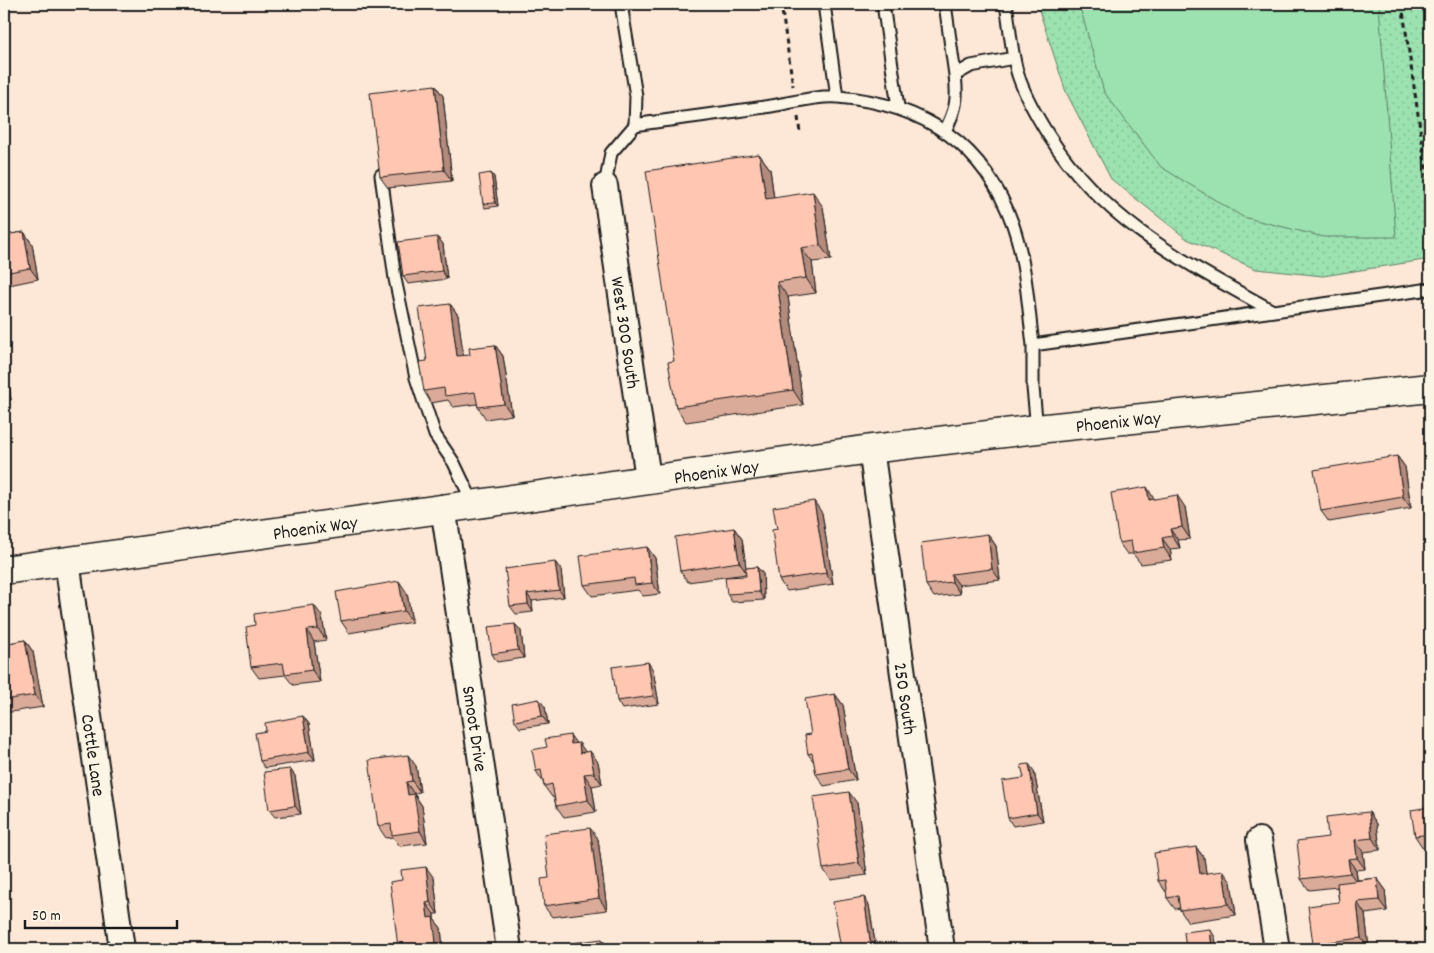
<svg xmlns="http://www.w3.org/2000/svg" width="1434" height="953" viewBox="0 0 1434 953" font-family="Dekko,sans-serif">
<defs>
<pattern id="grass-dots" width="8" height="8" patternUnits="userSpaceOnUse" patternTransform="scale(1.25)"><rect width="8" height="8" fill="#9be2b0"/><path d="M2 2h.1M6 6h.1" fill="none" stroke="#85c197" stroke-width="1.8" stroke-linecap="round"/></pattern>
</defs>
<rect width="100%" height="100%" fill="#fde7d6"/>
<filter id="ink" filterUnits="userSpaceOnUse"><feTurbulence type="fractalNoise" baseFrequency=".02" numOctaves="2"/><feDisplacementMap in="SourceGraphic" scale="10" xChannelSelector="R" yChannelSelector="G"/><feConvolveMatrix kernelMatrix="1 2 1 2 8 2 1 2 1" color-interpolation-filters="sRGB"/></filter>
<g filter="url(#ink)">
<path fill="url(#grass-dots)" stroke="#5c7f66" d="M1037,4H1430V259L1323,276L1256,269L1187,239L1111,179L1066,92Z"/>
<path fill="#9be2b0" stroke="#5c7f66" d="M1079,4H1379L1396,237H1324L1243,217L1161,167L1104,92Z"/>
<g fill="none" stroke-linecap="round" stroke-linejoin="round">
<defs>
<path id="service" d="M621,4L636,96L635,125
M824,4L837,97
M883,4L898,107
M945,4L955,75
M1006,4C1010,27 1011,52 1018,75C1025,96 1037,117 1049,136C1105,223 1185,262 1273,311
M945,131C956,109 958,100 955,75L971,66L1014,58
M381,175L395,279L416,378L435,435L454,463L473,503
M605,186L611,153L635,125C680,118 726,113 771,106C792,103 817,95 838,97C923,104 984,143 1013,225C1026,263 1028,305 1033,345
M1037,429L1033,388V345L1430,289"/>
<g id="minor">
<path id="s1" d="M605,186L648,478"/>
<path id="s2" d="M871,449L942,949"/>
<path id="s3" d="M443,507L509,949"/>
<path id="s4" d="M67,561L122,949"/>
<path d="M1259,840L1277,949"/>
</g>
<g id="tertiary">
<path id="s5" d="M4,570L871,449L1037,429L1430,388"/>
</g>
</defs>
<use href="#service" stroke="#1c1c1c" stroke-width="15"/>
<use href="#minor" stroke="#1c1c1c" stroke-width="28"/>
<use href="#tertiary" stroke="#1c1c1c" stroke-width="31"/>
<path stroke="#1c1c1c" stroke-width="3" stroke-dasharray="5 4" stroke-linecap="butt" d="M781,4L793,86
M1402,4L1430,197
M798,117L800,133"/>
<use href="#service" stroke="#fcf5e5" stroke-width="11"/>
<use href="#minor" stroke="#fcf5e5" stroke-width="24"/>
<use href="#tertiary" stroke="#fcf5e5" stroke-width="28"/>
</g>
<path fill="#dbab99" stroke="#1c1c1c" d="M435,85L443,96L452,181L388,188L380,177Z
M759,154L770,169L774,198L823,207L831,260L812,262L816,293L788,297L803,405L686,422L676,407L674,361Z
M491,173L494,177L498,206L485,208L483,204Z
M24,232L32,244L38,279L4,286V235Z
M437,237L443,244L447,279L408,284L403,276Z
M450,304L458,315L463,356L470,355L495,345L503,356L512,415L486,419L478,407L477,404L453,407L448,400L431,403L424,391L427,361Z
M4,346L11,400L4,401Z
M1397,456L1405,467L1411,508L1329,522L1321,511Z
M1155,499L1185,507L1190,539L1178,540L1180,548L1170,549L1172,560L1141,564L1133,554H1127L1119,543Z
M822,513L833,584L787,591L779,580Z
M734,528L742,539L746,568L757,567L763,574L764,600L732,602L727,594L746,576V574L688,582L680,571Z
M988,534L996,546L1000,580L959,585L960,594L934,597L926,585Z
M647,547L655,558L660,594L643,596L638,590L592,596L584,585Z
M555,562L561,570L564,597L532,601L533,612L516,614L510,606Z
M407,593L412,622L349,633L341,621Z
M322,616L326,640L314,642L320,682L293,685L285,675L259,678L251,667Z
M515,624L521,631L524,658L497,662L492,654Z
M25,640L33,652L43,707L4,713V644Z
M653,670L659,704L622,709L617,701Z
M835,694L843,705L856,780L824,786L816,774L814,762L808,754L811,734Z
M545,707L548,724L520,728L515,721Z
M303,716L309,724L315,760L265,768L260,761L266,731Z
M570,735L576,744L579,743L585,752L598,762L602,784L592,786L596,812L564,817L556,806L554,797H552L544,786L543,782L536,771L547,747Z
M416,766L420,792L414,793L415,795L422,806L427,843L400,846L393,837L386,838L378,826Z
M290,769L295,776L301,814L275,817L269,810Z
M1034,771L1043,821L1013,826L1008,818L1024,778Z
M857,803L867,875L831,880L823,869Z
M1430,807V847L1423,848L1415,836Z
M1369,812L1377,824L1380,850L1363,852L1365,869L1356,870L1357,880L1377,878L1385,889L1387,911L1365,914L1369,949H1316L1313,944L1339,902L1337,887L1309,890L1301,879L1328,837Z
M598,839L607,910L552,917L544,906L549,878Z
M1196,847L1204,858L1206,873L1231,882L1236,915L1188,922L1180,910V908L1175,909L1167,898V892H1166L1158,881Z
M434,878L438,914H434V919L441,928L443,949H400L398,947Z
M864,897L869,905L876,949H841Z"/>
<path fill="#b28b7d" stroke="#1c1c1c" d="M435,85L443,96L452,181L444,170Z
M759,154L770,169L776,214L766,199Z
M491,173L494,177L498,206L495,203Z
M813,192L823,207L831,260L820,245Z
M24,232L32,244L38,279L30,268Z
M437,237L443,244L447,279L442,271Z
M801,248L812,262L816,293L806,278Z
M777,282L788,297L803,405L793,390Z
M450,304L458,315L465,368L457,356Z
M495,345L503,356L512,415L504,404Z
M4,346L11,400L4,389Z
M1397,456L1405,467L1411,508L1403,497Z
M1147,487L1154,499L1149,500Z
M1177,495L1185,507L1190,539L1182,527Z
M814,501L822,513L833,584L826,573Z
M734,528L742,539L747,574L739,562Z
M1170,529L1178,540L1180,548L1172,536Z
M988,534L996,546L1000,580L992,569Z
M1162,538L1170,549L1172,560L1164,548Z
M647,547L655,558L660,594L652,583Z
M555,562L561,570L564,597L559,590Z
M757,567L763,574L764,600L759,592Z
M951,574L959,585L960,594L952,582Z
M399,581L407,593L412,622L404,611Z
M527,594L532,601L533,612L528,604Z
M314,605L322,616L326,640L318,629Z
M515,624L521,631L524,658L518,650Z
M307,630L314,642L320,682L312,670Z
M25,640L33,652L43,707L35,695Z
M648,662L653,670L659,704L653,696Z
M835,694L843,705L856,780L848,769Z
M539,699L545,707L548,724L542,716Z
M303,716L309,724L315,760L309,752Z
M570,735L578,746L571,744Z
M579,743L587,754L580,753Z
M590,751L598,762L602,784L594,773Z
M408,755L416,766L420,792L412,781Z
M1029,764L1034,771L1043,821L1037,813Z
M290,769L295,776L301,814L295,806Z
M584,774L592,786L596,812L588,800Z
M406,782L422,806L427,843L420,831L408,795Z
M849,792L857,803L867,875L859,863Z
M1369,812L1377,824L1380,850L1372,838Z
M590,828L598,839L607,910L599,898Z
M1355,840L1363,852L1365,869L1357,858Z
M1196,847L1204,858L1208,886L1200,874Z
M1348,859L1356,870L1358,884L1350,873Z
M426,867L434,878L438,914L430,902Z
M1223,871L1231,882L1236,915L1228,904Z
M1377,878L1385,889L1387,911L1379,900Z
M864,897L869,905L876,949H873L871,947Z
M1357,902L1365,914L1369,949L1361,938Z
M426,903L434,914V919L441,928L443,949H440L436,943L428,918Z
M1210,929L1215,937L1217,949H1212Z
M602,939L609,949H603Z"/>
<path fill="#ffc7b2" stroke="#1c1c1c" d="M435,85L444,170L380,177L370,93Z
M759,154L766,199L813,192L820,245L801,248L806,278L777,282L793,390L676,407L668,362L674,361L646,171Z
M491,173L495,203L483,204L479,175Z
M24,232L30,268L4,273V235Z
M437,237L442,271L403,276L398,242Z
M450,304L457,356L470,355L469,348L495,345L504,404L478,407L475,392L445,396L444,388L424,391L419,362L427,361L419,308Z
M1397,456L1403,497L1321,511L1314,470Z
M1147,487L1149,500L1177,495L1182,527L1170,529L1172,536L1162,538L1164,548L1133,553L1131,541L1119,543L1111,493Z
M814,501L826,573L779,580L772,530L777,529L773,507Z
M734,528L739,562L680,571L675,537Z
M988,534L992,569L951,574L952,582L926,585L921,543Z
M647,547L652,583L635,585L634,578L584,585L580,556Z
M555,562L559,590L527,594L528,604L510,606L505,569Z
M757,567L759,592L727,594L725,577L746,576L745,568Z
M399,581L404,611L341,621L336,592Z
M314,605L318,629L307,630L312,670L285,674L283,663L251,667L246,627L255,625L254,614Z
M515,624L518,650L492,654L488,627Z
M25,640L35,695L4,700V644Z
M648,662L653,696L617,701L612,667Z
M835,694L848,769L816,774L812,753L808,754L805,735L811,734L805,699Z
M539,699L542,716L515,721L512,704Z
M303,716L309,752L260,761L255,733L266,731L265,723Z
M570,735L571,744L579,743L580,753L590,751L594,773L584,774L588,800L556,806L552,784L544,786L541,770L536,771L532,750L547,747L545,739Z
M408,755L412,781L406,782L408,795L414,794L420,831L392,835L391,824L378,826L369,760Z
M1029,764L1037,813L1008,818L1002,781L1024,778L1021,765Z
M290,769L295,806L269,810L264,772Z
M849,792L859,863L823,869L813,797Z
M1430,807V834L1415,836L1411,810Z
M1369,812L1372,838L1355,840L1357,858L1348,859L1350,873L1301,879L1297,841L1328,837L1326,817Z
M590,828L599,898L544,906L541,879L549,878L544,834Z
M1196,847L1200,874L1223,871L1228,904L1180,910L1178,896L1167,898L1165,880L1158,881L1154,853Z
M426,867L430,902L426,903L428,918L433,917L436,943L398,947L390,882L402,880L401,870Z
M1377,878L1379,900L1357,902L1361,938L1313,944L1308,906L1339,902L1337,883Z
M864,897L871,947L859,949H841L833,902Z
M1210,929L1212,949H1186L1184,932Z
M602,939L603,949H558V945Z"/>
</g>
<g text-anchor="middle" stroke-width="4" stroke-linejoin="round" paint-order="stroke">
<g font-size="19" fill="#1c1c1c" stroke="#fcf5e5">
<text dy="7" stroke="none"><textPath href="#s1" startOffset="148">West 300 South</textPath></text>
<text dy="7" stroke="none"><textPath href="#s5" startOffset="1124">Phoenix Way</textPath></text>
<text dy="7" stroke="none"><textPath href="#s5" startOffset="719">Phoenix Way</textPath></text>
<text dy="7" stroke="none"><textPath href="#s5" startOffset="314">Phoenix Way</textPath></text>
<text dy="7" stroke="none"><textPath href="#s2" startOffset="252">250 South</textPath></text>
<text dy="7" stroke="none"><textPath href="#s3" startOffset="224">Smoot Drive</textPath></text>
<text dy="7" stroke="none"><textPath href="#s4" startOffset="196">Cottle Lane</textPath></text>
</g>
</g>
<rect width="1434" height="953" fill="none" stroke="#fcf5e5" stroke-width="20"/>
<rect x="10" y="10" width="1414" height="933" fill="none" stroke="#1c1c1c" stroke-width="2" filter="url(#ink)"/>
<path d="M25 920v8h152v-8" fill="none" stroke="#1c1c1c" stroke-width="2.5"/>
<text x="32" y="920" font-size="15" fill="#1c1c1c" stroke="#fcf5e5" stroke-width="4" paint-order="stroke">50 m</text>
</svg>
